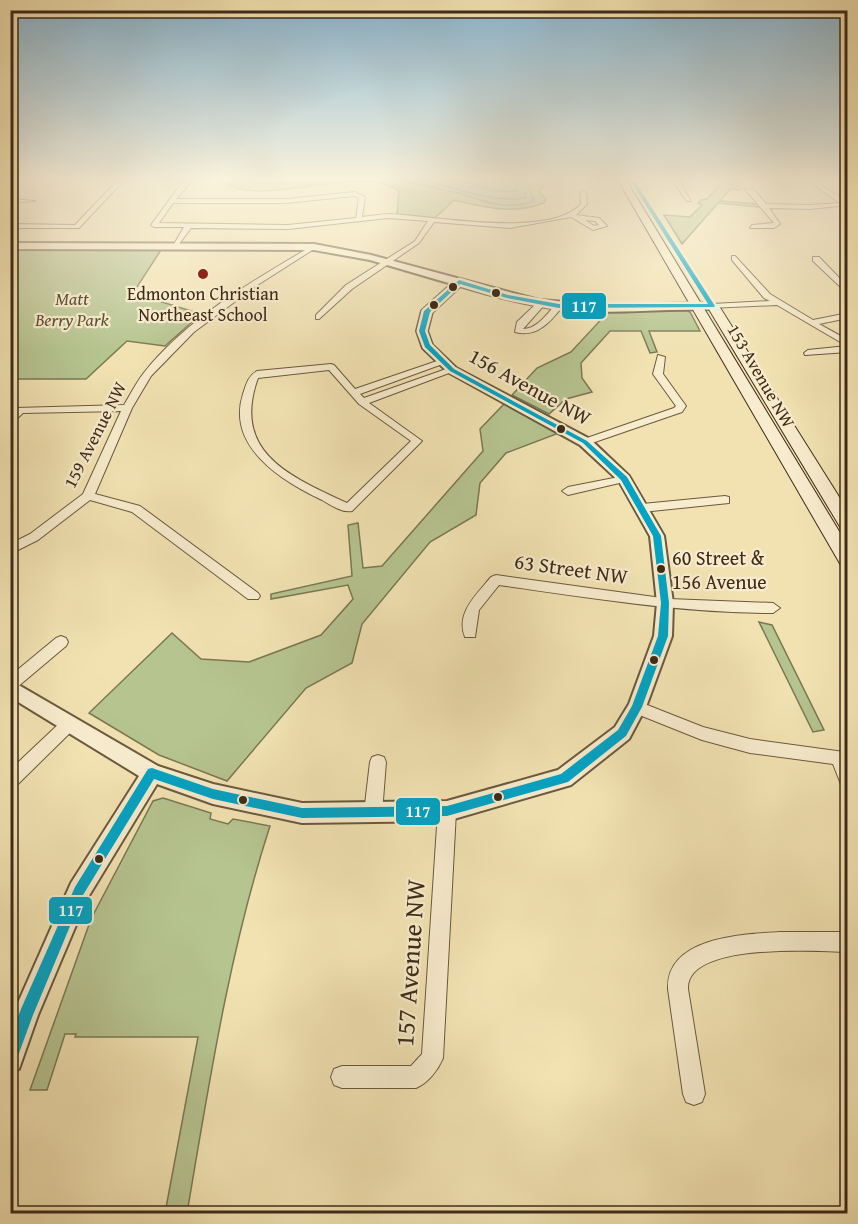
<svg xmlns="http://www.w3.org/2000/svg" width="858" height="1224" viewBox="0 0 858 1224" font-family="'Gentium Book Plus',serif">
<rect width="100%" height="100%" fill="#f2e2b2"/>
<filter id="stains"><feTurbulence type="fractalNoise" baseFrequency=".00333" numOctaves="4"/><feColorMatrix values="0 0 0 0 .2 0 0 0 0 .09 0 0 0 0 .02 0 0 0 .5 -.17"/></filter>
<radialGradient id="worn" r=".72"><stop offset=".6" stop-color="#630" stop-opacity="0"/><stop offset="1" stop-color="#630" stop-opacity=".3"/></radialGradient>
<path fill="#b6c490" stroke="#7a7854" stroke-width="1.5" d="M228,180L269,183L399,180L459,193L494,205L534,200L529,190L533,180H548L539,191L546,199L544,203C513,215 484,207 454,200L435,218L397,214L399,191C394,188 388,185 382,183C346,173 253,205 226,183Z
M724,180H738L734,185L740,187V190L730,189L720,201L758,204L760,207L718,203L682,244L664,215L690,217L702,205L698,203L701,200L707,199Z
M11,249L161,250L133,293L201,314L165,346L127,341L86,379H11Z
M609,311H686L690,312L700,331H649L657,352L650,353L641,331H610L581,363L582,378L592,392L566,399L549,414L512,395L537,368L571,352Z
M504,404L559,433L506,453L480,483L476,515L430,542L362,624L352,663L306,688L227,781L159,755L89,713L172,633L201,659L249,662L321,635L353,599L348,585L271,599V594L352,576L348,525L358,523L363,568L382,566L483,451L480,429Z
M759,622L772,625L824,730L813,732Z
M163,798L211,813L210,819L228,824L233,819L270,826C229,952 209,1084 187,1213H165L198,1037H75L76,1034H65L47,1090H30L91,919L153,801Z"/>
<path fill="#9cbcb3" stroke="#778275" stroke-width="1.5" d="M399,180H533L530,190L534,201C507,212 484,200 458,193C438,188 418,185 399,180Z"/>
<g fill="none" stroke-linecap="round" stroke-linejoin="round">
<path stroke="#6e7466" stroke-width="1.5" d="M424,180C457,188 491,203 525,198L527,180
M461,180C479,186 497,194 516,191L519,180"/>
<defs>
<path id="minor" d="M118,180H124L79,228H10V224L75,225Z
M186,180H193L176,199H286L355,192L365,197L362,217C372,216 381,214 390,214C434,216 550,239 581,204L580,192L583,190L586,192L587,204L576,215L599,218L607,226L593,230L571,217L510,228L434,222L419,243L352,289L319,319H316V315L346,285L415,241L428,221L388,218L288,229L191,228L176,248L173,246L184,227H154L151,225L181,184ZM354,196L359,198L356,218L288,225L159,223L173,203H286ZM585,220L595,221L599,225L594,226Z
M672,180H678L691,201H687Z
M806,180H813L848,202V205L810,209L769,208L780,224L774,228H750L752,225L774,223L744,188L755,191L766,204L810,205L840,203Z
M10,199L35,201L10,203Z
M312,246L317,247L256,286L194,332L151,376L132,408L95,494L140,506L258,593L260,596L258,599H248L132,512L90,500L38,540L10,554V544L30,534L83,494L121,411L23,413L10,425V415L16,408L124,405C130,395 136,383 143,374C185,320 254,280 312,246Z
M735,256L770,294L813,320L848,313V318L819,324L848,340V352L805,355L804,353L808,350L847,346L777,305L709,308V304H712L770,301L764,298L732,260V256Z
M813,257H819L848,287V294L813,261Z
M539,301L546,303L523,329C537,329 547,314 556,304L563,306C550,322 537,338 515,332L517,322Z
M658,355L665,357L663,374L686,406L682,412L589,444H581V440L674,408L676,406L653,374Z
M440,360L448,362L360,394L364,398L449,368L457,370L369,403L422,441L352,511C342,513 331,505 322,500C282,481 226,447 243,394C246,385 248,376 257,371L331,364L334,365L355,389ZM329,370L359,404L411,441L347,503C289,476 231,452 258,378Z
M624,476L628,477V481L568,495L562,491L568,487Z
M725,496L729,497V503L642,512L636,508L642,504Z
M496,575L669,599L773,603L780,608L773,613C681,613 590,598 499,585L479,610L475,637H465C455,613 478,593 491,577Z
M61,636L66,638L68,642L66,646L15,689L10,691V676L56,638Z
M637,701L703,727L750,739L844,752L848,761V789L842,787L833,764L750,753L702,740L632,712L629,707L632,702Z
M70,716L75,718L78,723L75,728L16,786L10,788V770L65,718Z
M378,755L384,757L386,762L382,813L379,819L373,821L367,819L364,813L370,762L372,757Z
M447,803L453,805L456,811L443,1058C438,1070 428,1083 416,1088H342L334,1085L331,1077L334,1069L342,1066H411L422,1054L438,811L441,805Z
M780,932H848V952C816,951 686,942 688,989L705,1094L702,1102L694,1105L686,1102L683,1094L668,989C666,937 743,934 780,932Z"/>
<path id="tertiary" d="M10,243L314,244L371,255L539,300L604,305L712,303L717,306L712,309C661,309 610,315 559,309C526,305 493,296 460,286L432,312L427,331L432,345L456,368L590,439L629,476L664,536L673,603L672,636L646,707L629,739L571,785L447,821L302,823L213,804L157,784L87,899L38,1015L19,1069L10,1073V1022L17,1005L71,883L139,776L10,697V680L158,766L213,784L302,803L447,801L558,770L615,727L629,704L654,636L657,603L650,536L619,481L580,445L448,372L423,348L417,331L422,311L452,284L370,260L314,250L10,249Z"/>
<path id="secondary" d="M618,180H626L848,546V568L842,567Z
M713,303L719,306L848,511V532L842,530L707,306Z"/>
</defs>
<use href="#minor" stroke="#6c593e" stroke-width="2"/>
<use href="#tertiary" stroke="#6c593e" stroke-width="4"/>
<use href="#secondary" stroke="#3f2b18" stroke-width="2"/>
<use href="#minor" fill="#f7eccd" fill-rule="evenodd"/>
<use href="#tertiary" fill="#f7eccd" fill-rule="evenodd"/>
<use href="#secondary" fill="#f7eccd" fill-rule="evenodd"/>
<defs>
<path id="bus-1" d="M630,180H634L715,306L714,307L559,308L507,298L460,284L430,312L425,331L430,345L454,369L587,441L627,477L661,536L669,603L668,636L642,707L626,736L568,782L447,816L302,818L213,799L154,779L83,895L33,1015L15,1064L10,1066V1038L21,1009L75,887L148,769L152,768L213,789L302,808L447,806L561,774L618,730L632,706L658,636L661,603L653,536L621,480L583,443L450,371L425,347L419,331L424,311L459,280L508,295L559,304H708Z"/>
</defs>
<use href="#bus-1" stroke="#f7eccd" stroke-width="5"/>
<use href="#bus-1" fill="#03a3c5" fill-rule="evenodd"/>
</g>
<linearGradient id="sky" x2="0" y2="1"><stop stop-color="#89b7d3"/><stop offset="0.51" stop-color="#f9f2dc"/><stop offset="1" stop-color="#f9f2dc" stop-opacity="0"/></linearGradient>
<rect width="858" height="351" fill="url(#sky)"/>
<circle fill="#8f2418" stroke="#f7eccd" stroke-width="2" cx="203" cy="274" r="6"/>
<g fill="#3f2b18" stroke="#f7eccd" stroke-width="2">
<circle cx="453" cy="287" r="5"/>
<circle cx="496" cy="293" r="5"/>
<circle cx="434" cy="305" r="5"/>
<circle cx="561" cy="429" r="5"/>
<circle cx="661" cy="569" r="5"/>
<circle cx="654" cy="660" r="5"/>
<circle cx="498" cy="797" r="5"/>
<circle cx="243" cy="800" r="5"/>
<circle cx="99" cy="859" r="5"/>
</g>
<g text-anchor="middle" stroke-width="4.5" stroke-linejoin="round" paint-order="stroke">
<g font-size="18" fill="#3f2b18" stroke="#f7eccd">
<text x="203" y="300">Edmonton Christian<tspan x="203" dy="21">Northeast School</tspan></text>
</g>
<g font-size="18" font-style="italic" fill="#5d5136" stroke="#f7eccd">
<text x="72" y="305">Matt<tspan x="72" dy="21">Berry Park</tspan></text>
</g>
<g font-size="18" fill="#3f2b18" stroke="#f7eccd">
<text transform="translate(761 376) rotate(60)" y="6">153 Avenue NW</text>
<text transform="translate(95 435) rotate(-63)" y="6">159 Avenue NW</text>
</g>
<g font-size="20" fill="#3f2b18" stroke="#f7eccd" text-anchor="start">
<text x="672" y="565">60 Street &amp;<tspan x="672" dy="24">156 Avenue</tspan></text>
</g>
<g font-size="21" fill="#3f2b18" stroke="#f7eccd">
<text transform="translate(530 387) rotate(29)" y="7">156 Avenue NW</text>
<text transform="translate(571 569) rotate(8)" y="7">63 Street NW</text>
</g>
<g font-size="26" fill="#3f2b18" stroke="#f7eccd">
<text transform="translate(410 963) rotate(-86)" y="9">157 Avenue NW</text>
</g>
</g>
<g stroke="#f7eccd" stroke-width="2">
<rect x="561" y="292" width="46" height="28" rx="6" fill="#03a3c5"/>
<rect x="395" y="797" width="46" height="29" rx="6" fill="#03a3c5"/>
<rect x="48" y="896" width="45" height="29" rx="6" fill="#03a3c5"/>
</g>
<g font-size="16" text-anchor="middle" font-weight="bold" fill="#fff">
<text x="584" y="312">117</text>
<text x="418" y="817">117</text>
<text x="71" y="916">117</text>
</g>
<rect width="858" height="1224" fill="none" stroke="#f2e2b2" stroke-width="36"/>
<rect x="12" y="12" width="834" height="1200" fill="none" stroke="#3f2b18" stroke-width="3"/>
<rect x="18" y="18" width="822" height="1188" fill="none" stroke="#3f2b18" stroke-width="1.5"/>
<rect width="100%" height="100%" filter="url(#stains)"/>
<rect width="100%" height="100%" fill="url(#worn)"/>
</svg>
